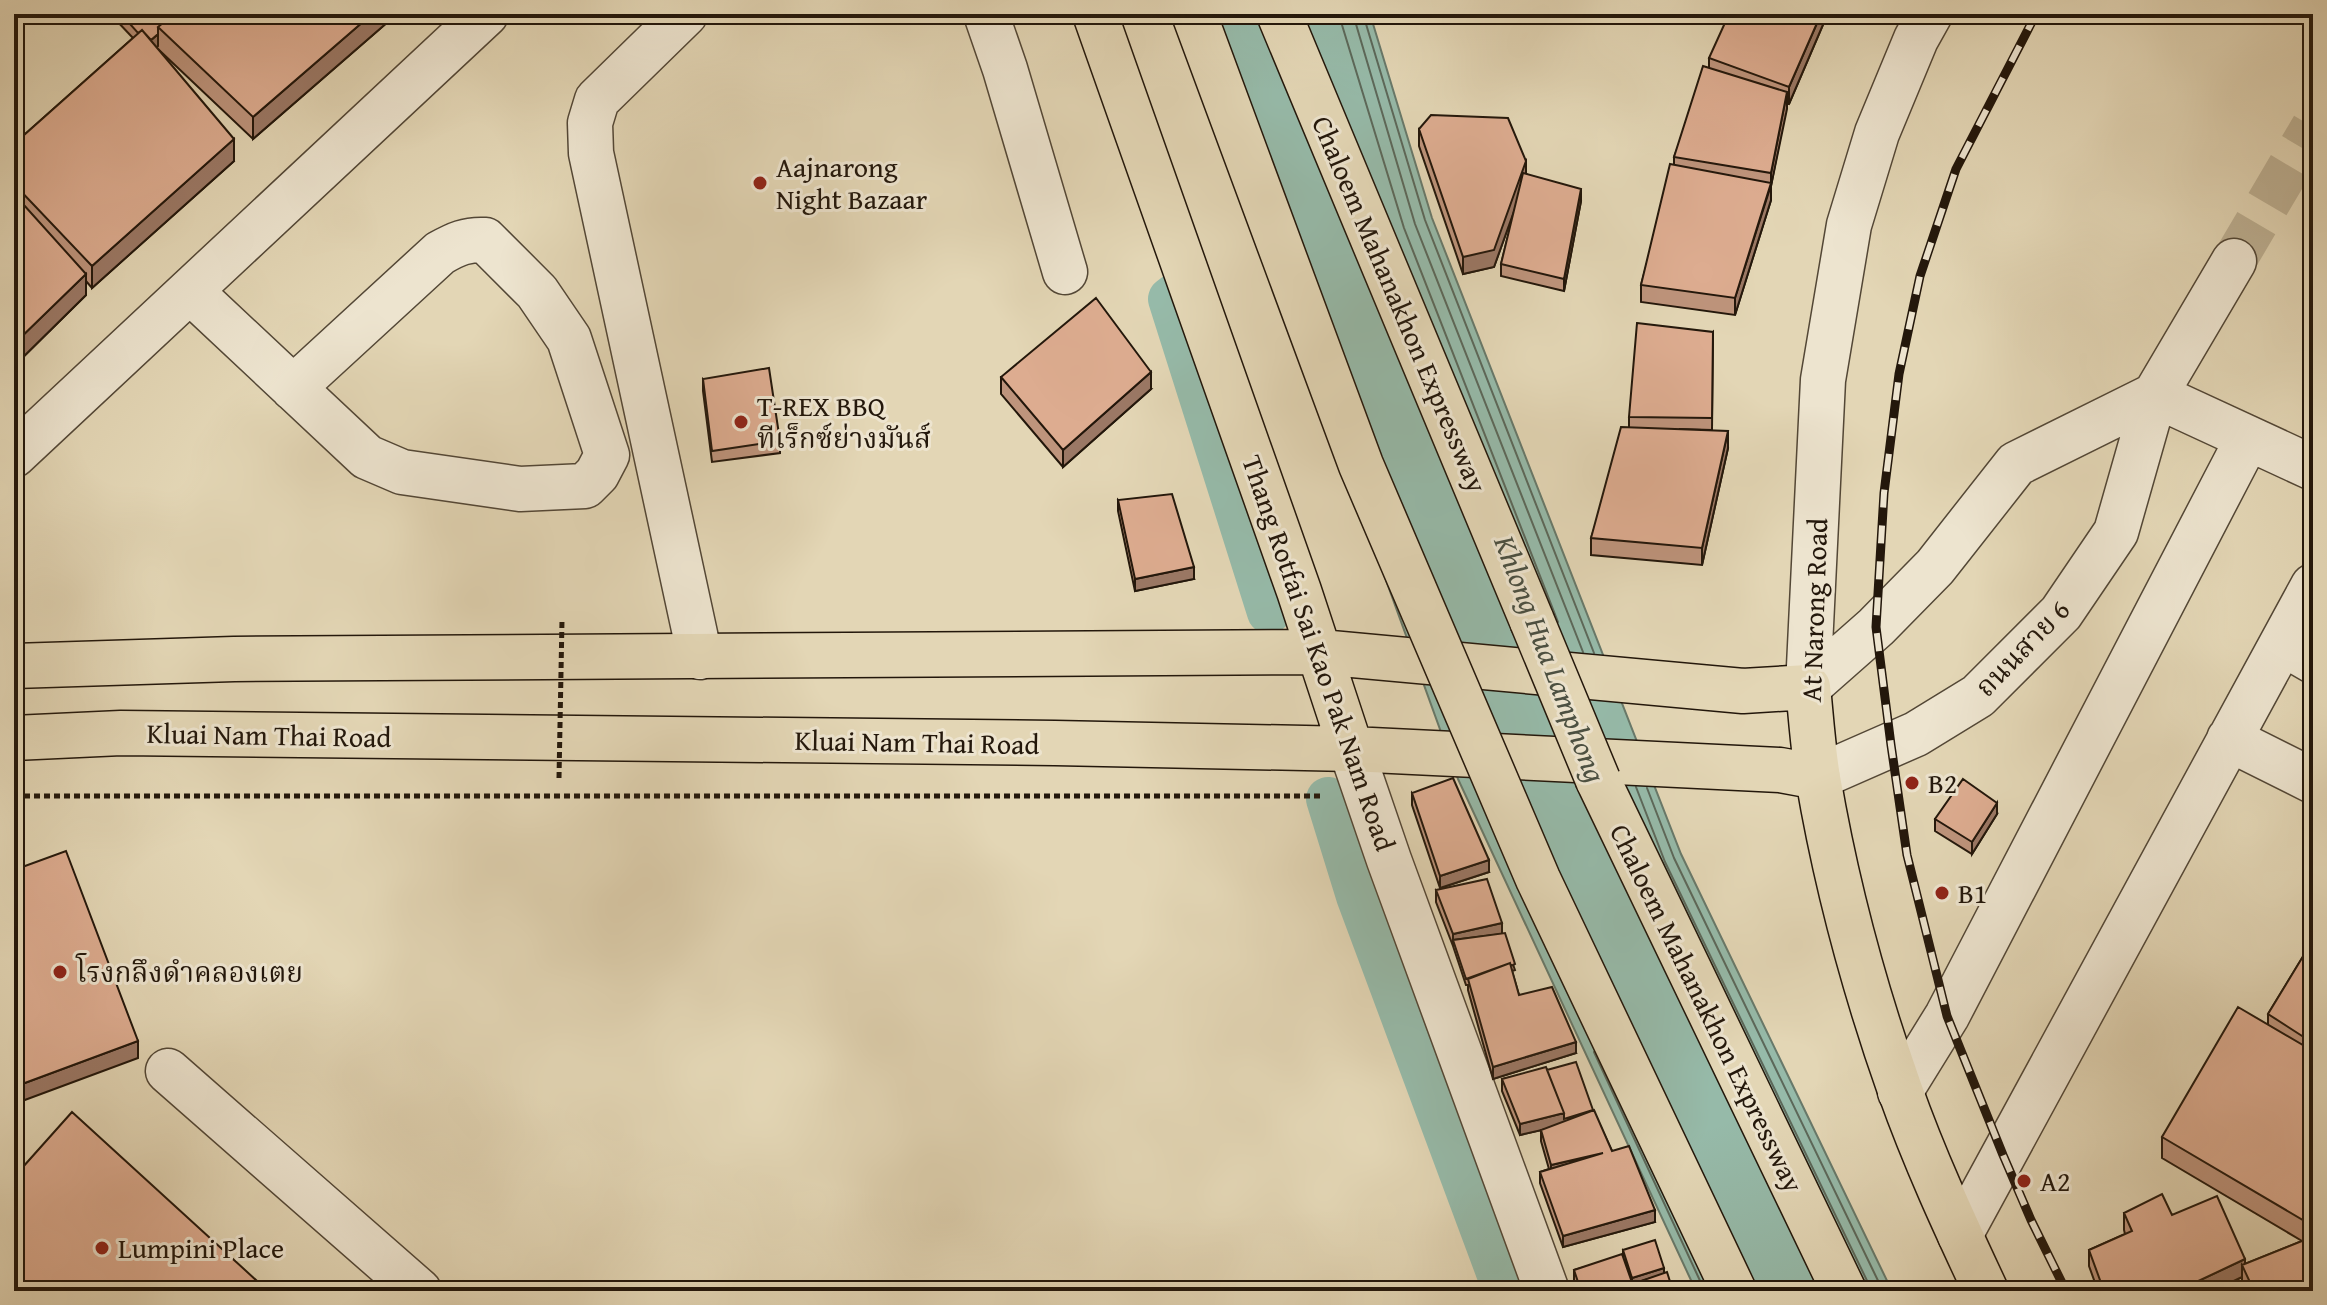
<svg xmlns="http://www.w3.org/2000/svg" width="2327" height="1305" viewBox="0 0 2327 1305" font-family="'Gentium Book Plus','Noto Serif Thai',serif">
<rect width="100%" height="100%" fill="#e3d6b5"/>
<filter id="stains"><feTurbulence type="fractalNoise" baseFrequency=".0025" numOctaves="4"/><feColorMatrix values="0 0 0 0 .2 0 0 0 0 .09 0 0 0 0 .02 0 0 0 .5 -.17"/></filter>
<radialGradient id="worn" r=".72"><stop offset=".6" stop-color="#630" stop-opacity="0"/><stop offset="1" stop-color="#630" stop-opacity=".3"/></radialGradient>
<path fill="#96baa9" stroke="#68796a" stroke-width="2" d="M1181,14H1370L1432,218L1681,854L1892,1291H1696L1458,779Z"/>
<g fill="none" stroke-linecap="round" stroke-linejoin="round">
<path stroke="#5c685a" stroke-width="2" d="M1341,14L1342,25L1404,228L1558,622
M1353,14L1415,224L1583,652
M1363,14L1425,220L1594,653
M1636,787L1665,862L1872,1291
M1647,788L1674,858L1883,1291
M1594,1052L1702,1285L1703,1291"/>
<path stroke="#96baa9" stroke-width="44" d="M1183,289L1170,299L1269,612
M1328,799L1358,896L1505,1291"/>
<path stroke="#bdb093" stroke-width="44" stroke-dasharray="44 22" stroke-linecap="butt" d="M2234,261L2313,127"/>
<defs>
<path id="minor" d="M685,14L597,100L590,123L591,153L700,657
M986,14L1005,69L1065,272
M190,291L367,457L402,472L520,489L585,486L597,474L607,455L569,339L537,292L485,240C467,239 456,244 440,253L293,388
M2155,395L2313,468
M14,455L486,14
M2282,643L2313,661
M1808,687L1823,380L1849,225L1877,133L1916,39L1930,14
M1808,687L1876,627L1935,567L2016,464L2155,395
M2229,739L2313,781
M1351,749L1389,860L1547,1291
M1818,777L1916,734L1978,696L2061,613L2116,532L2155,395L2234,261
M168,1071L419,1291
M1900,1092L1947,1016L2248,438
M1960,1235L2313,586"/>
<path id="major" d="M1095,14L1299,591L1351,749
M14,666L234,659L1320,652L1743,691L1808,687C1811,717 1813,748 1818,778C1836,884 1864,988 1900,1090C1924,1158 1955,1225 1986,1291
M14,738L121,733L1055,743L1351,749L1780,770L1818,777"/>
<path id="highway" d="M1279,14L1532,621
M1598,780L1844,1291"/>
</defs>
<use href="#minor" stroke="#534736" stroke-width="47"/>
<use href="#major" stroke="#23170b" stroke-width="47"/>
<use href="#highway" stroke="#23170b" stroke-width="47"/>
<path stroke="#23170b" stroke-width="5" stroke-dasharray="6 4" stroke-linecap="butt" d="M14,796H1321"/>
<use href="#minor" stroke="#ede4cf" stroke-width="44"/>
<use href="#major" stroke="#e3d6b5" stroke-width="44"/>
<use href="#highway" stroke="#e3d6b5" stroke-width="44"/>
<defs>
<path id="rail" d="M2036,14L1956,169L1920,276L1899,374L1884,493L1876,627L1891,745L1907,855L1947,1016L2003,1155L2031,1220L2066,1291"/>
</defs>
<use href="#rail" stroke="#23170b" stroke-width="9"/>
<use href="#rail" stroke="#ede4cf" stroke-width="6" stroke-dasharray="18" stroke-linecap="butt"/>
<defs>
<path id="highway-bridge" d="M1194,14L1361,465L1538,879L1734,1291
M1532,621L1598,780"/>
</defs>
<use href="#highway-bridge" stroke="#23170b" stroke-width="47" stroke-linecap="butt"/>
<path stroke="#23170b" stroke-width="5" stroke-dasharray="6 4" stroke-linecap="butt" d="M559,778L562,620"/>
<use href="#highway-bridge" stroke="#e3d6b5" stroke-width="44"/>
</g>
<path fill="#be947c" stroke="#23170b" stroke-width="2" d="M115,14H397L253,139L158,49L234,161L92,288L86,281V295L14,366V144L133,38L115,19Z
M1825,14V20L1789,104L1787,103L1771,186V200L1735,315L1641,302V285L1674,164V157L1709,68V58Z
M1419,129L1526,174L1581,201L1564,291L1501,276V264L1515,208L1494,267L1463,274L1419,146Z
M1713,332L1712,430L1679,429L1728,448L1702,565L1591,555V538L1629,427V417Z
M1001,377L1151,389L1063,467L1001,394Z
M703,379L780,441V453L712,462L703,391Z
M1118,500L1194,579L1135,591L1118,511Z
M1412,793L1489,872L1440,888L1412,805Z
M1997,814L1972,854L1935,831V819Z
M1436,890L1502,933L1515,970L1512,971L1519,995L1576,1053L1493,1079L1468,990V985H1466L1453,946L1436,902Z
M2313,940V1291H2247L2242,1281V1277L2213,1291H2098L2089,1266V1250L2125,1234L2124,1230V1213L2172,1215L2245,1264L2302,1241L2162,1158V1137L2268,1025V1014Z
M1547,1070L1593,1110L1612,1151L1655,1222L1563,1247L1540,1183V1172L1549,1169L1541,1141V1130L1520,1135L1502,1091V1079Z
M14,1177L268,1291H14Z
M1623,1250L1664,1273L1673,1291H1636L1635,1283L1644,1280L1632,1284L1635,1291H1577L1574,1282V1270L1623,1256Z"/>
<path fill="#9b7865" stroke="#23170b" stroke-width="2" d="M372,14H397L253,139V117Z
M1821,14H1825V20L1789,104V87Z
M158,34V46L148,55V43Z
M1787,92V109L1771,186V200L1735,315V298L1771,185V173Z
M234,139V161L92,288V266Z
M1526,161V178L1494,267L1463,274V257Z
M1581,189V201L1564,291V279Z
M86,274V295L14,366V344Z
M1151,372V389L1063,467V450Z
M1728,431V448L1702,565V548Z
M1194,567V579L1135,591V579Z
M1997,803V814L1972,854V842Z
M1489,860V872L1440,888V876Z
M1502,923V934L1453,940V946V934Z
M138,1041V1058L14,1104V1087Z
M1576,1042V1053L1493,1079V1067Z
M1593,1111L1564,1125L1520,1135V1124L1564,1113Z
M1603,1153L1551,1177V1165Z
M1655,1210V1222L1563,1247V1236Z
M2245,1259V1269L2242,1265V1277L2213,1291H2177Z
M1664,1268V1274L1632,1284V1278Z"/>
<path fill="#ddac90" stroke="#23170b" stroke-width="2" d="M121,14H174L158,27V34L151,40L142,30L138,33Z
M174,14H372L253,117L158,27Z
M1729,14H1821L1789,87L1709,58Z
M142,30L234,139L92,266L14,184V144Z
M1703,66L1787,92L1771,173L1674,157Z
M1431,115L1508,118L1526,161L1494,250L1463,257L1419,129Z
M1670,164L1771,183L1735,298L1641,285Z
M1523,173L1581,189L1564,279L1501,264Z
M14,194L86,274L14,344Z
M1096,298L1151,372L1063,450L1001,377Z
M1637,323L1713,332L1712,418L1629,417Z
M769,368L780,441L712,451L703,379Z
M1621,427L1728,431L1702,548L1591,538Z
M1172,494L1194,567L1135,579L1118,500Z
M1453,778L1489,860L1440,876L1412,793Z
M1963,779L1997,803L1972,842L1935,819Z
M66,851L138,1041L14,1087V870Z
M1487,879L1502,923L1453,934L1436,890Z
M1505,933L1515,964L1511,966L1510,963L1466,979L1453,940Z
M2313,940V1043L2268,1014Z
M1510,963L1519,995L1552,987L1576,1042L1493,1067L1468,979Z
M2238,1007L2313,1051V1226L2162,1137Z
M1576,1062L1593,1110L1564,1119V1113L1547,1070Z
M1546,1067L1564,1113L1520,1124L1502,1079Z
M1594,1110L1612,1151L1629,1146L1655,1210L1563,1236L1540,1172L1603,1153L1551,1165L1541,1130Z
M72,1112L268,1291H22L14,1284V1177Z
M2162,1194L2172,1215L2217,1196L2245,1259L2177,1291H2104L2089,1250L2132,1231L2124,1213Z
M2312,1237L2313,1291H2254L2242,1265Z
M1655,1240L1664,1268L1632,1278L1623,1250Z
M1622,1254L1635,1291H1581L1574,1270Z
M1667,1272L1673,1291H1638L1635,1283Z"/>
<g fill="#8f2418" stroke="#ede4cf" stroke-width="3">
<circle cx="760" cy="183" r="8"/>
<circle cx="741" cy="422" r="8"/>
<circle cx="1912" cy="783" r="8"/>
<circle cx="1942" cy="893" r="8"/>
<circle cx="60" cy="972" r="8"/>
<circle cx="2024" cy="1181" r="8"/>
<circle cx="102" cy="1248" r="8"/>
</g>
<g text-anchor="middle" stroke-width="6" stroke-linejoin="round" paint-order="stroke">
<g font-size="28" fill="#23170b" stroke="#ede4cf" text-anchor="start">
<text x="776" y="177">Aajnarong<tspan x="776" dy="32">Night Bazaar</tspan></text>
<text x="757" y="416">T-REX BBQ<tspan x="757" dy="32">ทีเร็กซ์ย่างมันส์</tspan></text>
<text x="1928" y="793">B2</text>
<text x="1958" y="903">B1</text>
<text x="76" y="982">โรงกลึงดำคลองเตย</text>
<text x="2040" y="1191">A2</text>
<text x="118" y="1258">Lumpini Place</text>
</g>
<g font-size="28" fill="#23170b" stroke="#ede4cf">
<text transform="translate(1400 304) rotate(67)" y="10">Chaloem Mahanakhon Expressway</text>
<text transform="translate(1814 610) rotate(-88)" y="10">At Narong Road</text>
<text transform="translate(2022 648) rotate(-46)" y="10">ถนนสาย 6</text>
<text transform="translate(1319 653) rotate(71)" y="10">Thang Rotfai Sai Kao Pak Nam Road</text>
<text transform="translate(269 735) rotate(1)" y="10">Kluai Nam Thai Road</text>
<text transform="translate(917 742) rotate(1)" y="10">Kluai Nam Thai Road</text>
<text transform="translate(1707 1008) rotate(64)" y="10">Chaloem Mahanakhon Expressway</text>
</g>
<g font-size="30" font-style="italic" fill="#4b5042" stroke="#ede4cf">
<text transform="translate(1550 659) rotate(69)" y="10">Khlong Hua Lamphong</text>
</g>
</g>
<rect width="2327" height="1305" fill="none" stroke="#e3d6b5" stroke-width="48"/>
<rect x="16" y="16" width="2295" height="1273" fill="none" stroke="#23170b" stroke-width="4"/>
<rect x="24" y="24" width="2279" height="1257" fill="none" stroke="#23170b" stroke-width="2"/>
<rect width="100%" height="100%" filter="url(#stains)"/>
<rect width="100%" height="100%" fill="url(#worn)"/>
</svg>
